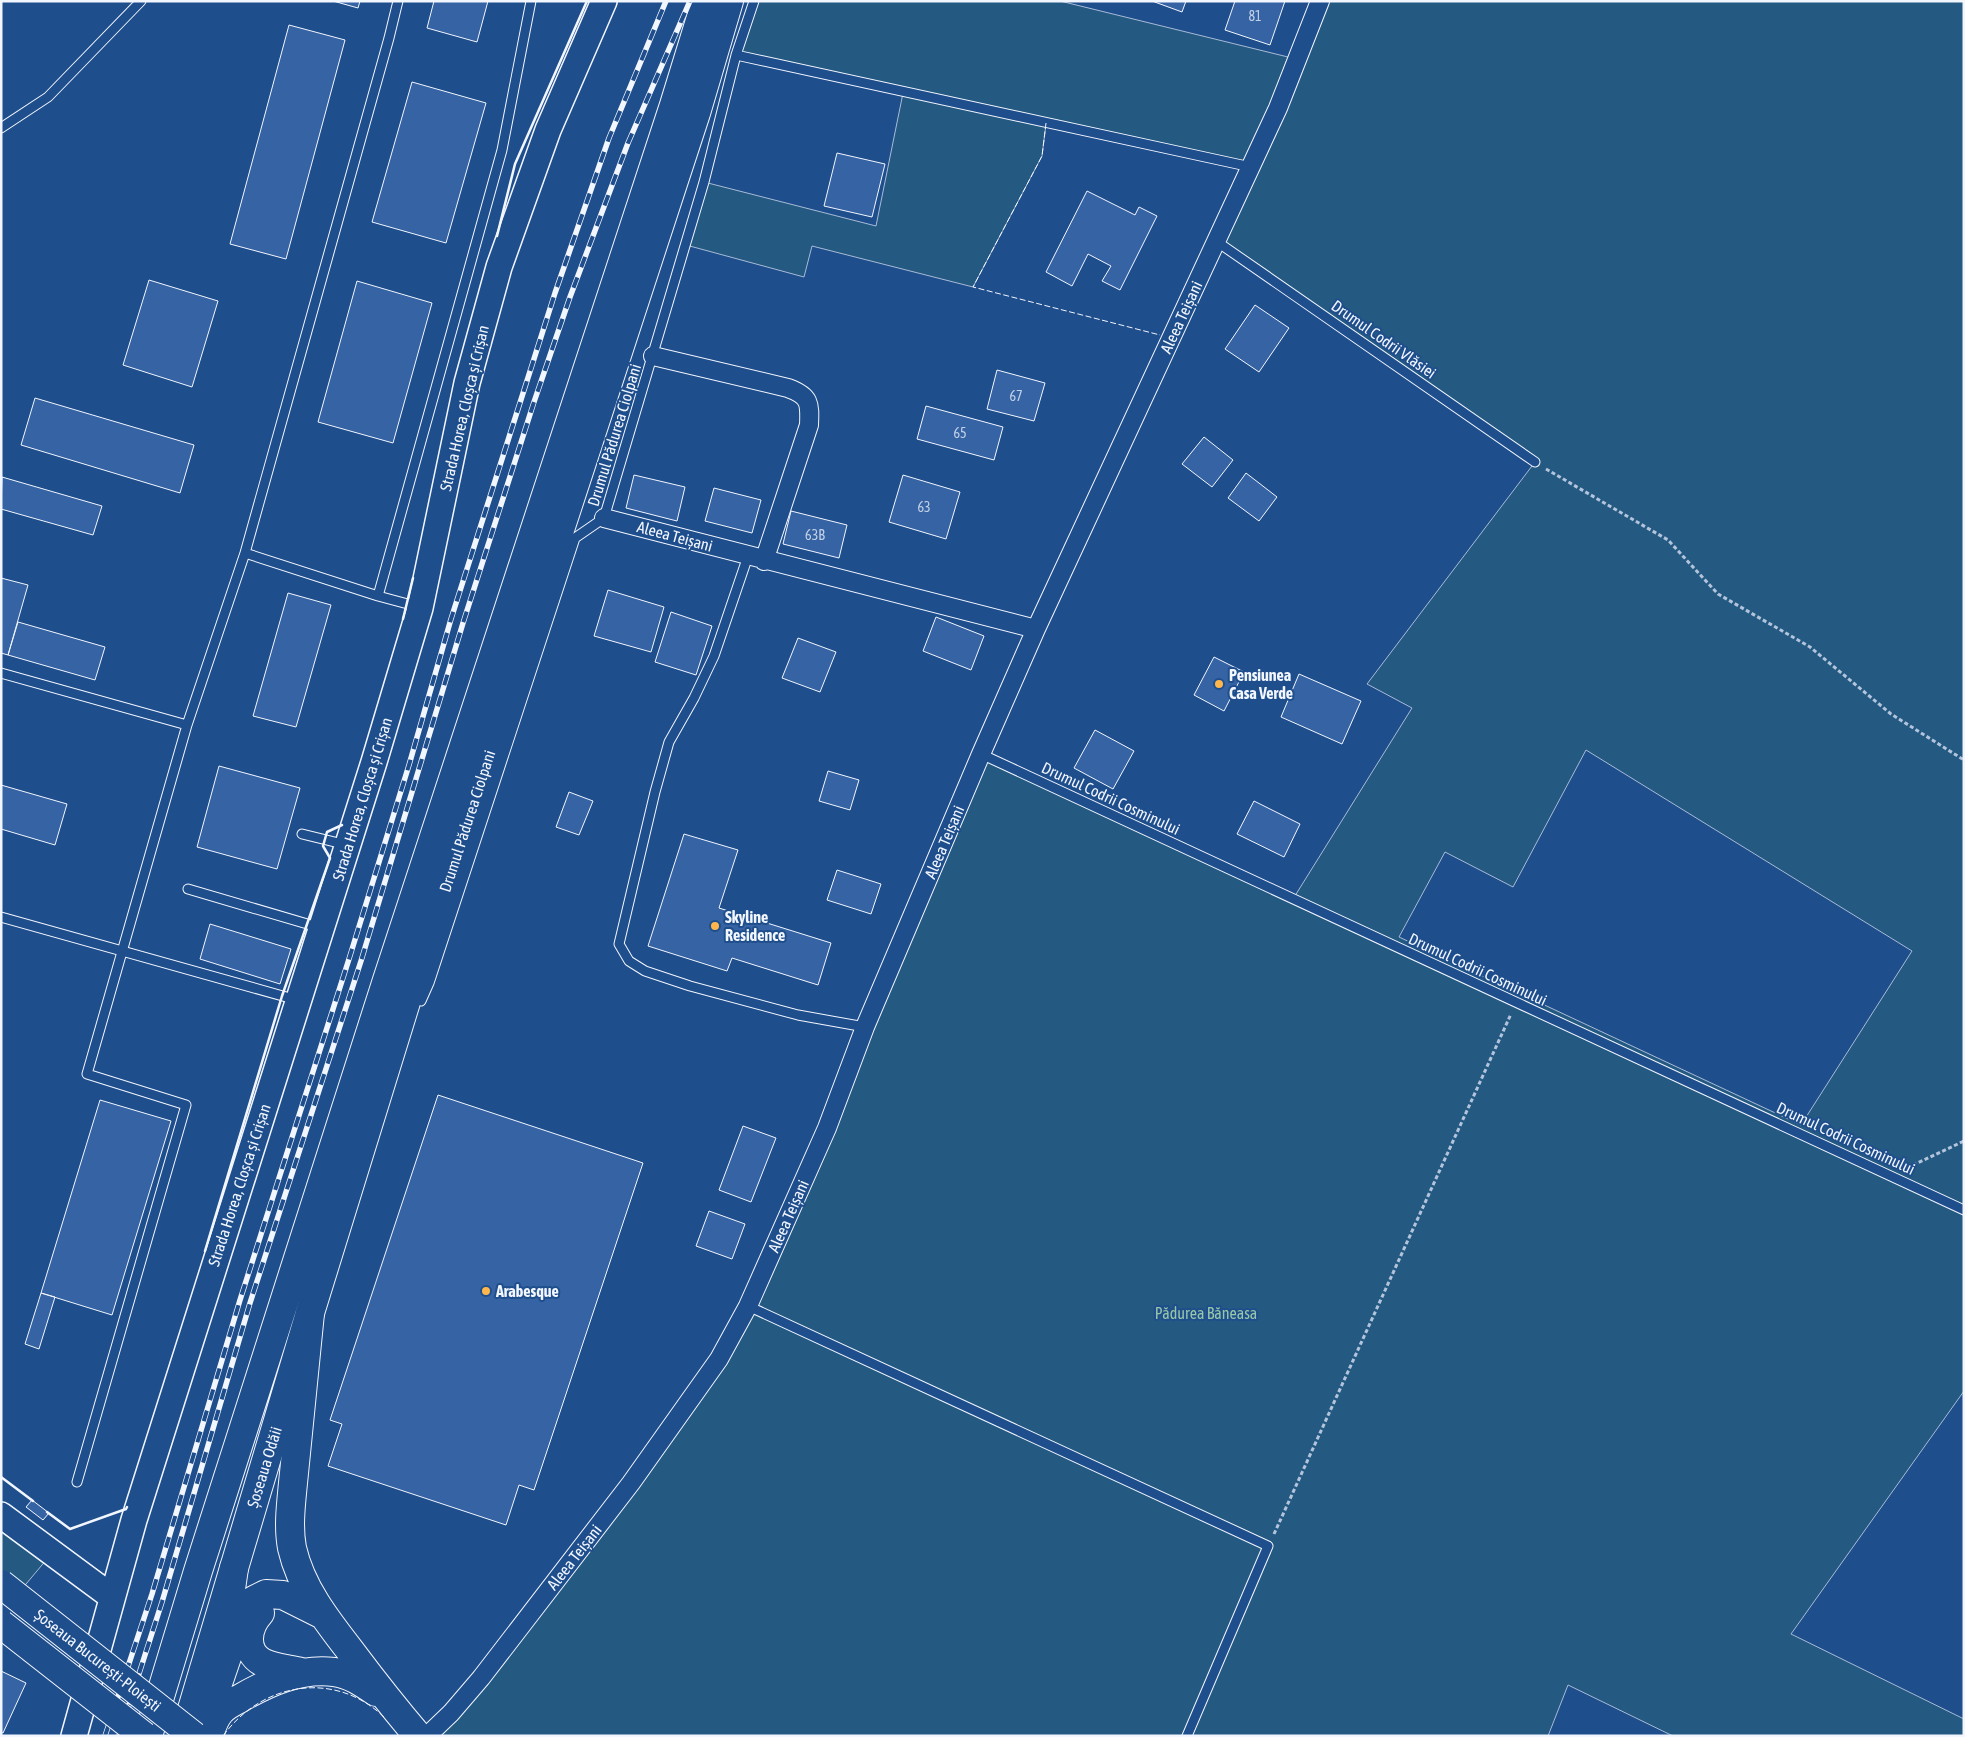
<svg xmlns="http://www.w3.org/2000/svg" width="1965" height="1737" viewBox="0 0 1965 1737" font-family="'Asap Condensed',sans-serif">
<rect width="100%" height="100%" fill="#1f4e8c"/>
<path fill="#245a82" stroke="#a8bbd7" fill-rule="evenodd" d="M754,1H1060L1288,57L1270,105L1243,166L1046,124L1042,156L973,287L812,246L804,277L686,245L704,182L876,226L903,93L736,55Z
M1320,1H1964V1391L1791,1634L1964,1719V1736H1673L1568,1685L1548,1736H427L719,1359L981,754L1293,899L1412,708L1367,684L1535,462L1216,241ZM1586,750L1912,951L1801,1125L1399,937L1445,852L1513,887Z
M1,1516L52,1553L16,1596L1,1584Z"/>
<path fill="#3563a3" stroke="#f2f6ff" d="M333,1H360L358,8Z
M434,1H488L477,42L427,28Z
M1152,1H1186L1182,12Z
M1235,1H1285L1270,45L1225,30Z
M289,25L345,40L286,259L230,244Z
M412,82L486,103L446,243L372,222Z
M837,153L885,164L872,217L824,206Z
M1087,191L1135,215L1139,207L1157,216L1120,290L1102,281L1111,266L1088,254L1072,286L1046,272Z
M149,280L218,301L192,387L123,365Z
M357,281L432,303L393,443L318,422Z
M1255,305L1289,328L1259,372L1225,349Z
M997,370L1045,383L1034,421L987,409Z
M35,398L194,445L180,493L21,445Z
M926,406L1003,427L994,460L917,439Z
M1204,437L1233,460L1212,487L1182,464Z
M1246,473L1277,497L1259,521L1228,498Z
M634,475L685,487L677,521L626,508Z
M903,475L960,492L946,539L889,522Z
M2,477L102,506L93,535L1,509Z
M714,488L761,500L752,533L705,521Z
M791,511L847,525L839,558L783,544Z
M1,578L28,585L8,655L1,653Z
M608,590L664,607L651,652L594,636Z
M288,593L331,605L296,727L253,716Z
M671,612L712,626L696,675L655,662Z
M936,617L984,636L971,670L923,651Z
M18,622L105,647L95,680L8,655Z
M798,638L836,652L820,692L782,678Z
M1214,657L1244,672L1224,711L1194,695Z
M1299,674L1361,701L1342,744L1281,717Z
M1095,730L1134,751L1113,789L1074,768Z
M219,766L300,788L277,869L197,847Z
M828,771L859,780L850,810L819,801Z
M1,785L67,804L55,845L1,829Z
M569,792L593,801L579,835L556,827Z
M1254,801L1300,824L1284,857L1237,834Z
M684,834L738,850L719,908L831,943L818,985L732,958L727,971L648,946Z
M837,870L881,884L871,914L827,900Z
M210,924L291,949L280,984L200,959Z
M438,1095L643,1163L534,1490L519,1485L506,1525L328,1466L342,1424L330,1420Z
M100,1100L171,1121L112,1315L41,1293Z
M743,1126L776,1138L751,1202L719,1190Z
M709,1211L745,1224L732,1259L696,1246Z
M41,1293L55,1297L39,1349L25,1344Z
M32,1500L49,1513L43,1520L26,1507Z
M1,1671L26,1683L3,1733L1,1732Z"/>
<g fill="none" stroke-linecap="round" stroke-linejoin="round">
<defs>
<path id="lane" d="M736,55L1251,167
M1,128L48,97L141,1
M1216,241L1535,462
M245,553L378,596L419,607
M748,556L714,656L694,698L669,742L655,792L619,944L629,961L645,971L690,986L798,1015L865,1027
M378,596L502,150L531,1
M1,673L187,725
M981,754L1964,1210
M302,834L347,845
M188,889L321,928
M1,917L297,1000
M421,1001L429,983L575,538L604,518L704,182L736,55L754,1
M748,1306L1268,1546L1187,1736
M77,1482L186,1105L87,1074L187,725L245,553L389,38L398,1"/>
<path id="street" d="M653,356L788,388C810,396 810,403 809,425L764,561
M604,518L1036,629
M427,1736L451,1713L481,1678L631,1483L719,1359L748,1306L827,1128L865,1027L981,754L1036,629L1278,108L1320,1"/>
<path id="secondary" d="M1,1515L112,1597
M74,1736L134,1520L374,762L420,608L467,383L499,267L548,130L604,1"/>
<path id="primary" d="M148,1736L198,1571L387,980L674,105L706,1
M184,1736L310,1313L410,989L696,113L729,1"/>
<path id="highway" d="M310,1313L293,1483C291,1504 288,1527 292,1548C301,1588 327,1621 352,1653C373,1681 395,1709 418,1736
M260,1613C247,1627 243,1651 262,1662C273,1668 289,1669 301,1672
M224,1638L234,1568
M210,1733C212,1726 215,1718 220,1712C224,1707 233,1702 239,1699C268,1682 299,1668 334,1672C350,1674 363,1683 376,1692
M200,1736L240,1619L254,1600L266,1594L283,1595L323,1615"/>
</defs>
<use href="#lane" stroke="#f2f6ff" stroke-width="11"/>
<use href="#street" stroke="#f2f6ff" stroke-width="20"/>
<use href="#secondary" stroke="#f2f6ff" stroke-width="28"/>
<use href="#primary" stroke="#f2f6ff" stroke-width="30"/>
<use href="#highway" stroke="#f2f6ff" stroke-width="30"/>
<path stroke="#b3c4dc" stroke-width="3" stroke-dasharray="4 2.5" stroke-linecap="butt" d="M1546,469L1668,540L1718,594L1810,647L1891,714L1964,760
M1907,1168L1964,1141
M1274,1534L1511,1014"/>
<use href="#lane" stroke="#1f4e8c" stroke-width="9"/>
<use href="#street" stroke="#1f4e8c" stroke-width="18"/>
<use href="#secondary" stroke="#1f4e8c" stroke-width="25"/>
<use href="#primary" stroke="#1f4e8c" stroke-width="28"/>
<use href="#highway" stroke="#1f4e8c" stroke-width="28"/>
<defs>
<path id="rail" d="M105,1736L152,1594L240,1300L349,959L409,765L451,619L555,293L609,138L666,1
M119,1736L162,1602L250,1303L361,961L463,623L534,402L570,297L628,143L690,1"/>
</defs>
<use href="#rail" stroke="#f2f6ff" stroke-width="5.5"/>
<use href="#rail" stroke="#1f4e8c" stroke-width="4" stroke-dasharray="11" stroke-linecap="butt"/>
<defs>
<path id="highway-bridge" d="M1,1584L194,1736
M1,1624L144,1736"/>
</defs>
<use href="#highway-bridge" stroke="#f2f6ff" stroke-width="30" stroke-linecap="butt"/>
<use href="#highway-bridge" stroke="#1f4e8c" stroke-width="28"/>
<path stroke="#f2f6ff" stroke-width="1" stroke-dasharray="6 2.5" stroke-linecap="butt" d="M1046,123L1042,156L973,287L1160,335
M223,1736C262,1682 335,1670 384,1717"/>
<path stroke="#f2f6ff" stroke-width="2.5" d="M497,236L515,164L587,1
M403,619L413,578
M205,1251L282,996L330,858L323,846L327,832L342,825
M1,1477L33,1501
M47,1512L70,1529L126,1509L127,1507"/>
</g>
<g fill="#ffb74d" stroke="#1f4e8c" stroke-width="2">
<circle cx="1219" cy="684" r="5"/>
<circle cx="715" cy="926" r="5"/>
<circle cx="486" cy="1291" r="5"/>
</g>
<g text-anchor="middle" stroke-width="4" stroke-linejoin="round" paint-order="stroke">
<g font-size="14" fill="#c3d1e8">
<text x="1255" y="21">81</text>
<text x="1016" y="401">67</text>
<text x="960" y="438">65</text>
<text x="924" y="512">63</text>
<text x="815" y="540">63B</text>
</g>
<g font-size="16" fill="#f2f6ff" stroke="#1f4e8c">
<text transform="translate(1181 317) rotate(-65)" y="6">Aleea Teișani</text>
<text transform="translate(1384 339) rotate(35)" y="6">Drumul Codrii Vlăsiei</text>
<text transform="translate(464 408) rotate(-77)" y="6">Strada Horea, Cloșca și Crișan</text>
<text transform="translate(614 435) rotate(-73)" y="6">Drumul Pădurea Ciolpani</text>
<text transform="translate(675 536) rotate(15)" y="6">Aleea Teișani</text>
<text transform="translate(1111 798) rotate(25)" y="6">Drumul Codrii Cosminului</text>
<text transform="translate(362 799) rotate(-73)" y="6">Strada Horea, Cloșca și Crișan</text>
<text transform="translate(467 821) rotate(-72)" y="6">Drumul Pădurea Ciolpani</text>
<text transform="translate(944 842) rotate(-67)" y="6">Aleea Teișani</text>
<text transform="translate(1478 969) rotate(25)" y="6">Drumul Codrii Cosminului</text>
<text transform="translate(1846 1138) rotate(25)" y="6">Drumul Codrii Cosminului</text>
<text transform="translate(239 1185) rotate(-72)" y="6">Strada Horea, Cloșca și Crișan</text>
<text transform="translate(788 1216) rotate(-66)" y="6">Aleea Teișani</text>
<text transform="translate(264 1467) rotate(-73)" y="6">Șoseaua Odăii</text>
<text transform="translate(574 1557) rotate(-52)" y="6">Aleea Teișani</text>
<text transform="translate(98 1660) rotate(38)" y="6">Șoseaua București-Ploiești</text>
</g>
<g font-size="16" font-weight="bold" fill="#f2f6ff" stroke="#1f4e8c" text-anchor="start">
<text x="1229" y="681">Pensiunea<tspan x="1229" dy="18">Casa Verde</tspan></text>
<text x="725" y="923">Skyline<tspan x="725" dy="18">Residence</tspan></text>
<text x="496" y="1297">Arabesque</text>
</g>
<g font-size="16" fill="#97c8a6" stroke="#1f4e8c">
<text x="1206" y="1319">Pădurea Băneasa</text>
</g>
</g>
<rect width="1965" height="1737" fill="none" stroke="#f2f6ff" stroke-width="5"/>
</svg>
